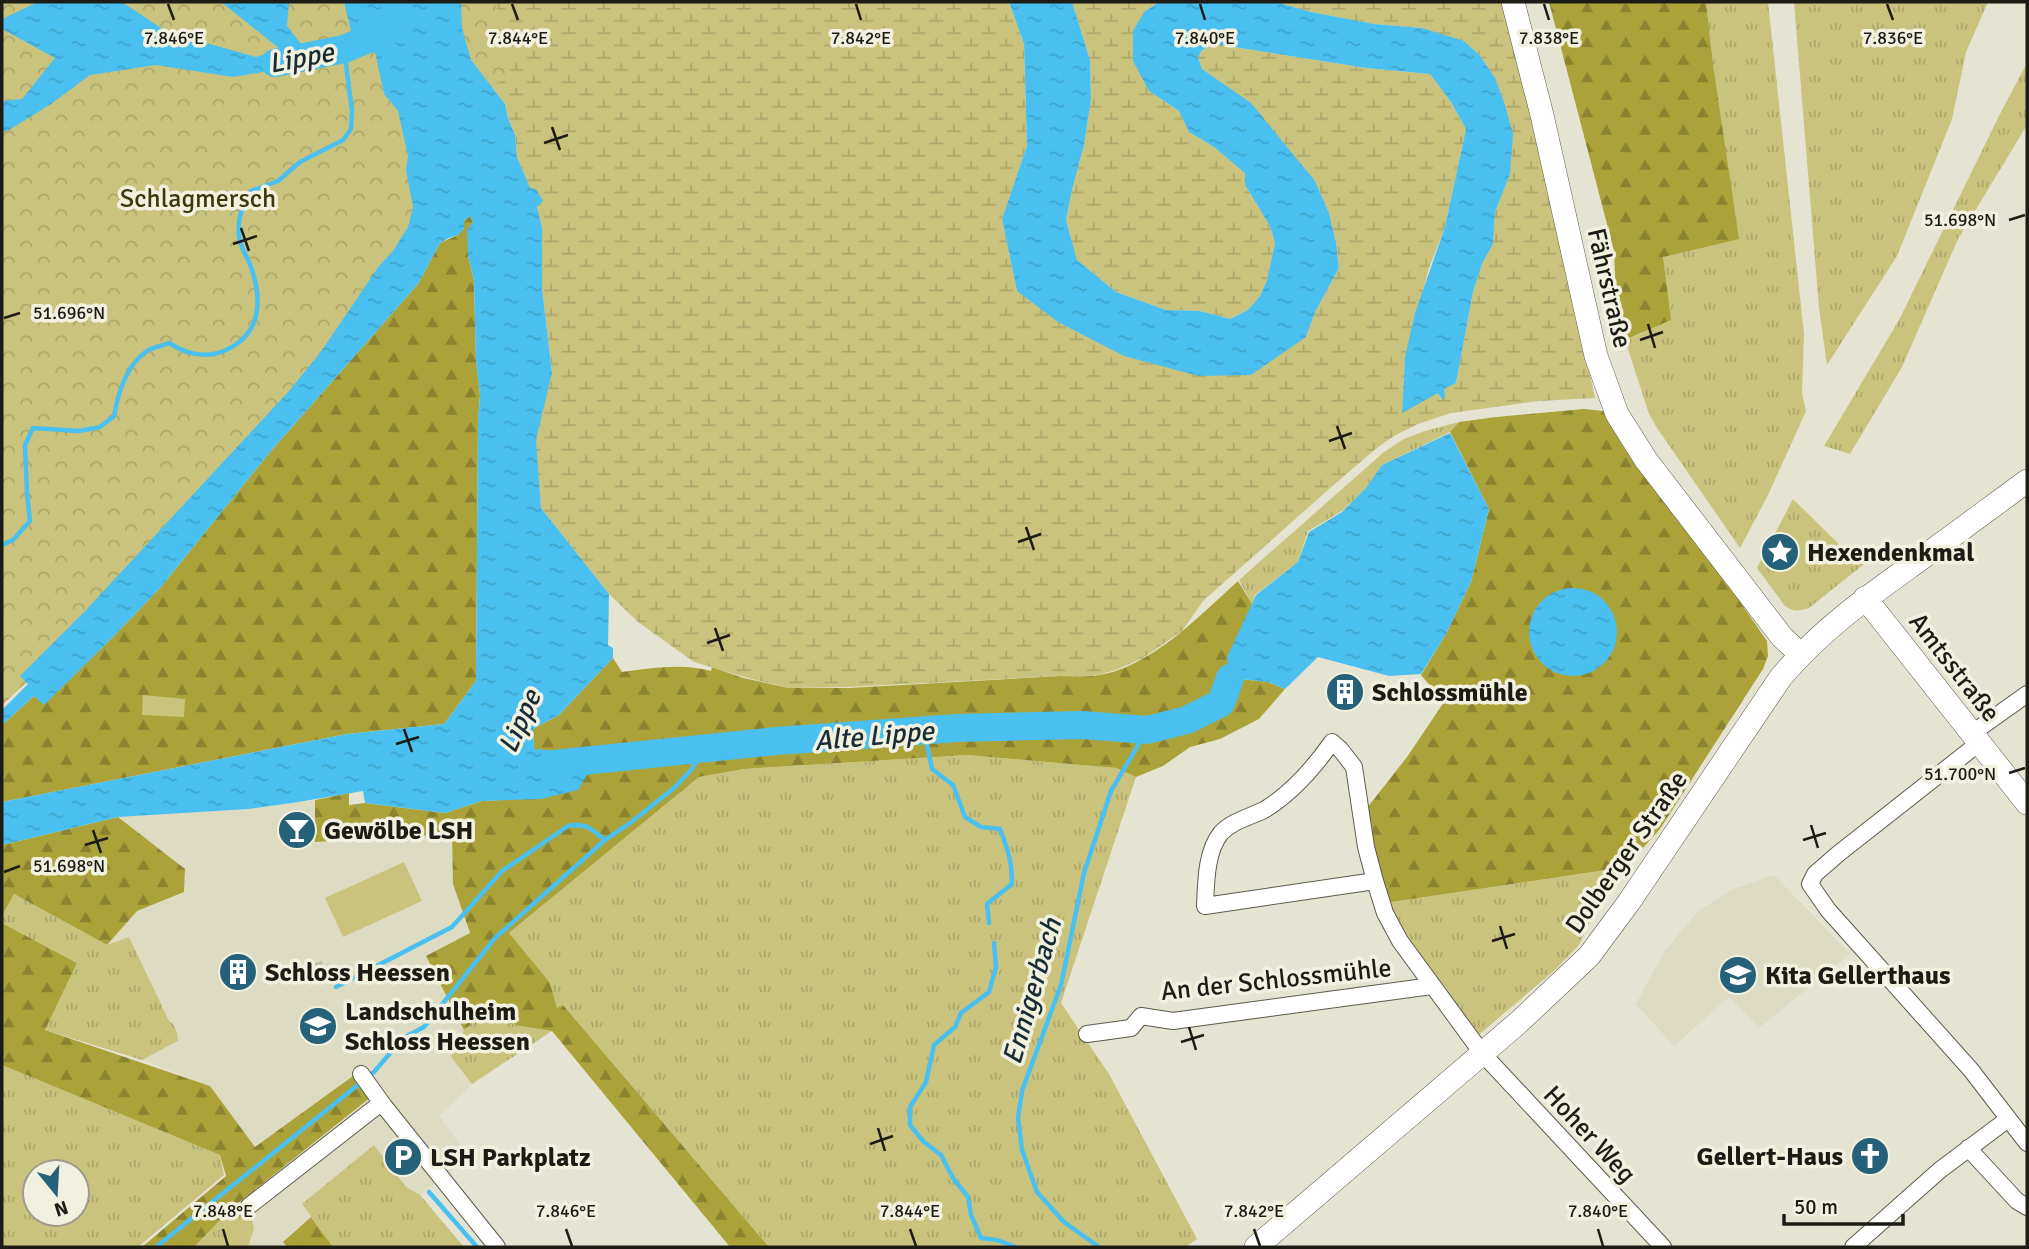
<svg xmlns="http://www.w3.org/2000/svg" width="2029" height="1249" viewBox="0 0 2029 1249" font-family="Signika,sans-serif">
<defs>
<pattern id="grass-tufts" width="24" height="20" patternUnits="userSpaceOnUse" patternTransform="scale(1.75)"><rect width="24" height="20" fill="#cac37e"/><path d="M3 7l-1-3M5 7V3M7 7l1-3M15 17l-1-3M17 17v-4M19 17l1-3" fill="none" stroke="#ada76c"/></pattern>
<pattern id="forest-firs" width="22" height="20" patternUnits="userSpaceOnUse" patternTransform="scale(1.75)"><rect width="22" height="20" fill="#aca23a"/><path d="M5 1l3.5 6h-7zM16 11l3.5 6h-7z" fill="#8b8330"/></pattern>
<pattern id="wetland-marsh" width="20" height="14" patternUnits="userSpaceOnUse" patternTransform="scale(1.75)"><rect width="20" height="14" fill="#cac37e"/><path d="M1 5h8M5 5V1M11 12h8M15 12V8" fill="none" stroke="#ada76c"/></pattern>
<pattern id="park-crowns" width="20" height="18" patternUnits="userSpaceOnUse" patternTransform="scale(1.75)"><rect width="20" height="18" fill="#cac37e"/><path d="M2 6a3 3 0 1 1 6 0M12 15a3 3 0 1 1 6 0" fill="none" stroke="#ada76c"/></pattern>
<pattern id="water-ripples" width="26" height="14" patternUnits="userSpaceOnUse" patternTransform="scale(1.75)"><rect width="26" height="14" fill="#49c0ef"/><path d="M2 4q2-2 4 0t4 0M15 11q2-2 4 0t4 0" fill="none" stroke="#3fa4cc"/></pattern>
</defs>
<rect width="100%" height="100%" fill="#e5e3d2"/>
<path fill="#dddbc2" d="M315,800V842L452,834L453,884L470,934L426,956L464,1030L451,1057L472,1084L439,1116L470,1158L420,1195L406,1187L375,1146L302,1204L311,1217L283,1242L287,1247H248L254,1229L247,1197L371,1097L353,1076L256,1148L210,1086L142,1060L155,1052L172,1022L169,1021L128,938L107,945L137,911L185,869L118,817L248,809Z
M1774,875L1850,954L1759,1028L1729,997L1674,1046L1636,1004L1664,952L1699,910L1736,888Z"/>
<path fill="url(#grass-tufts)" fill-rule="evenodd" d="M1706,2H1768L1804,334L1802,394L1806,411L1768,495L1740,548L1657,428L1649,414L1625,340L1643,333L1714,72Z
M1794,2H1988L1966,52L1952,119L1897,256L1827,365L1819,308Z
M2027,63V125L1958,239L1902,367L1850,454L1824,446L1899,320L2000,114Z
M1459,422L1450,432L1382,465L1366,489L1342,511L1308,531L1298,562L1255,595L1252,604L1239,580L1384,452L1404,439L1425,431Z
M1793,499L1847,552L1878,553L1809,608C1799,611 1794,612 1785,606L1757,568Z
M967,755L1116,768L1136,777L1061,1003L1109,1074L1197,1239L1185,1247H769L563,1005L557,1009L508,934L699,777L744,769Z
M1626,867L1598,905L1579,945L1555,970L1475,1038L1454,1010L1385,903Z
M14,894L107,945L129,937L169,1021C176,1025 178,1034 178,1041L142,1060L45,1030L77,963L2,923V916Z
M482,1016L520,1026L552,1031L472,1084L451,1057L464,1030Z
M2,1065L220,1155L224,1175L138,1247H2ZM35,1172H77V1214H35Z
M374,1145L406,1187L420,1195L464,1247H333L302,1204Z
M247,1197L254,1229L248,1247H194L231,1209Z"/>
<path fill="url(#forest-firs)" d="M1549,2H1706L1714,72L1739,239L1663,257L1671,320L1625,340L1617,320L1614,251Z
M470,216L473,222L468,256L474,281L476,361L480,395L478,420L476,681L444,724L347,734L2,802V725L34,696L44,704L109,641L161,587L270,452L418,284L440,243L458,235L464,221Z
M1584,409L1603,411L1622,445L1734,593L1767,641L1768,656L1763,669L1660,829L1626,867L1385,903L1369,853L1367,808L1407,757L1444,702L1421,675L1446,634L1471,582L1489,509L1450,432L1459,422L1496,417Z
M1238,581L1252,604L1230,678L1268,682L1285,689L1259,719L1220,739L1190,747L1163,766L1136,777L1116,768L967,755L744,769L699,777L509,933L550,983L557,1008L563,1005L769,1247H730L552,1031L520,1026L482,1016L464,1030L426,956L470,933L453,884L452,834L315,842V800L349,793V805L365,803L445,813L482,801L502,800L534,749L533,729L559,715L613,658L622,672C651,668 683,663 711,671L712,667L743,678L789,688H849L1060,676C1071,676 1083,677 1093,676C1149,670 1199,616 1238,581Z
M118,817L185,869L184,892L137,911L107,945L14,894L2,916V845Z
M2,923L77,963L45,1030L210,1086L255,1147L353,1076L371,1097L231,1209L194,1247H142L226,1176L220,1155L2,1065Z
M311,1217L333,1247H287L283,1242Z"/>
<path fill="url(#wetland-marsh)" d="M461,2H1009L1024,44L1027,146L1002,219L1017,291L1306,337L1315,312L1339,268L1336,242L1329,213L1315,181L1220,82L1202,69L1198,57L1202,50L1215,44L1366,68L1430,74L1451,102L1466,129L1445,227L1429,268L1405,357L1402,412L1438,392L1441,400L1443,389L1456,383L1473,292L1482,264L1493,244L1495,212L1510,174L1422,28L1374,24L1311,12L1276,2H1504L1550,185L1595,398L1538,401L1451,413L1418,424L1394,436L1378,447L1329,489L1203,601L1182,631L1143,658L1116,670L1094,676H1060L848,687L789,688L744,677L694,662L638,622L609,594L541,508L535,440L552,372L542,288V228L536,207L517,157L515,135L508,118L505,104L471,60Z
M1072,2H1159L1144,12L1149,91L1179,111L1189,132L1214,147L1246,173L1245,185L1270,226L1275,243L1267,280L1260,296L1248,310L1230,319L1200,311L1166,310L1116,292L1077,260L1066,220L1072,190L1084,145L1091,99L1090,60Z"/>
<path fill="url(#park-crowns)" d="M2,2H496L501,45L512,77L493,84L499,137L323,367L60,652L2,705Z"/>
<path fill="#cac37e" d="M143,695L185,699L184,717L142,715Z
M404,862L422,901L343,937L325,898Z"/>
<path fill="url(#water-ripples)" d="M38,2H122L167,32L256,57L280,49L221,2H289L287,26L316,63L233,77L156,65L90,75L51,104L9,130L2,132V101L22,99L55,58L2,29V19Z
M344,2H461L462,28L471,60L505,104L508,118L515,135L517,157L530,188L536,189L543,201L537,207L542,228V288L552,373L536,440L541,508L609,594L608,645L613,648V658L559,715L533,729L534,749L590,753L593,765L578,790L541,799L482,801L445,813L365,803L363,791L292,803L248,809L118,817L2,845V802L347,734L444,724L476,681L478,420L480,395L476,361L474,281L468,256L467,230L473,222L470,216L464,221V229L458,235L449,238L440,243L418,284L270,452L161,587L109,641L44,705L34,696L2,725V710L28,684L20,676L86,610L289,391L320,353L379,266L393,251L408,227L413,207L406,170L408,156L398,111L384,94L375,52L351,31Z
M1009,2H1072L1090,60L1091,99L1084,145L1072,190L1066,220L1077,260L1116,292L1166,310L1200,311L1230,319L1248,310L1260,296L1267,280L1275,243L1270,226L1245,185V173L1214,147L1189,132L1179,111L1149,91L1133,61V31L1144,12L1159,2H1276L1311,12L1374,24L1422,28L1464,41L1480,56L1495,78L1504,102L1513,134L1510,174L1495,212L1493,244L1482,264L1473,292L1456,383L1444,389L1445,396L1442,400L1438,393L1402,413L1405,357L1415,313L1445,227L1466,129L1451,102L1430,74L1366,68L1215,44L1202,50L1198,57L1202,69L1251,103L1315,181L1329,213L1336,242L1339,268L1315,312L1306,337L1251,375L1199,376L1124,356L1058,322L1017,291L1002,219L1027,146L1024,44Z
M1450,433L1489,509L1471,582L1446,634L1421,674L1389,676L1318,657L1285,689L1268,682L1230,678L1227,657L1256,595L1298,562L1309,532L1342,512L1366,488L1382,465Z
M1529 632a44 44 0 1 1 88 0a44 44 0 1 1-88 0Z"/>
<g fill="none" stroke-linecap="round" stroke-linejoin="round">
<path stroke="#49c0ef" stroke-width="4.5" d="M2,545L13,540L30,521L27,493L25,445L33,428L79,431L100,427L114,416C118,393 126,365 147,351C153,347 162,346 169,343C186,354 206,359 226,350C261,334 263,301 251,267C248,257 240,248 239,237C237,217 242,208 251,191L278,181L300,162L343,140L351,129L352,111L344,49
M924,730L932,769L953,785L965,817L981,827L1000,829C1008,850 1012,861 1012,884L987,904L989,923
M994,943L996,967L989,992L961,1013L955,1027L934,1045L926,1082L910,1107V1125L924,1142L941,1155L953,1178L968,1197L971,1215L981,1238L997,1240L1016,1247
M336,987L452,927L502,871L568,826C586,822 592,830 605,840
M429,1192L477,1247
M156,1247L374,1072L403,1038L424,1027L495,938L605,840L630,823L674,788L692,769L703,749
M1099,1247L1064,1222L1037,1192L1022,1150L1018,1118L1022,1091L1061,985L1084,873L1111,791L1147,730"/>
<path stroke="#49c0ef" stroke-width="28" d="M275,63L344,49L397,27
M554,764L776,741L957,728L1082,725L1147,730L1187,720L1221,703L1230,678"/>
<path stroke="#bdbbac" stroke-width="16" stroke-dasharray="16 8" stroke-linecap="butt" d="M314,964L321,981"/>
<defs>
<path id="street" d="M1971,734L2027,694
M1979,743L1838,854L1815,874L1810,884L1828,910L1971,1070L2027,1143
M1375,881L1205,906C1206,883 1206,851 1221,833C1232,821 1250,817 1264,810C1292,793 1313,769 1332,742L1340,749L1354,767L1366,847L1375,881L1385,913L1400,941L1482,1053L1663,1247
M1087,1034L1131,1028L1141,1016L1173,1021L1432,986
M361,1074L384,1106L497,1247
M1968,1148L2017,1201L2027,1207
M249,1206L381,1103
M1853,1247L1940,1170L2008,1119"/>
<path id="secondary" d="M1513,2L1542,115L1596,356L1617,414L1646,460L1782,637L1800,654
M1865,598L2027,803
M1256,1247L1519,1022L1589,956L1629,902L1781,677C1822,629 1865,599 1915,563C1953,536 1990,508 2027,481"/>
</defs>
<use href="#street" stroke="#5d5b4c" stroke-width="18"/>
<use href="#secondary" stroke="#5d5b4c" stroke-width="24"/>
<use href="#street" stroke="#fff" stroke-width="16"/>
<use href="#secondary" stroke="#fff" stroke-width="23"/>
</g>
<path fill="none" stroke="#1c1b15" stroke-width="2.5" d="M168,4L174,20M512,4L518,20M856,4L861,20M1200,4L1205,20M1544,4L1549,20M1887,4L1893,20M552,127L560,150M544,143L568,135M2009,220L2025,215M241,228L249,251M233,244L257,236M4,318L20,313M1648,324L1655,348M1640,340L1663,332M1337,426L1345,449M1329,441L1352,433M1026,527L1034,550M1018,542L1041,534M715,628L723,651M707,643L730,635M404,729L412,752M396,744L419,737M2009,773L2025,768M1811,825L1818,848M93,830L101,853M1803,840L1826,833M85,845L108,838M4,872L20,866M1500,926L1507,949M1492,941L1515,934M1189,1027L1196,1050M1181,1042L1204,1035M878,1128L885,1151M870,1144L893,1136M223,1229L228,1246M566,1229L572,1246M910,1229L916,1246M1254,1229L1260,1246M1598,1229L1603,1246"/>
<defs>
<symbol id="sight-disc" viewBox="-11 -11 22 22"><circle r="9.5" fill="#256179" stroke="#f2f1df"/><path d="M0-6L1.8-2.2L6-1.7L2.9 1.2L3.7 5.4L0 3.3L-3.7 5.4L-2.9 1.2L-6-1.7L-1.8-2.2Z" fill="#fff"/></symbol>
<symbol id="building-disc" viewBox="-11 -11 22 22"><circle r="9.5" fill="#256179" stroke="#f2f1df"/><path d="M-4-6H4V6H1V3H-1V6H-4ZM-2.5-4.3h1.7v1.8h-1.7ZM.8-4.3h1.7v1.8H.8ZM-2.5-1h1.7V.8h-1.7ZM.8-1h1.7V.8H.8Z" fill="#fff"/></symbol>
<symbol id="bar-disc" viewBox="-11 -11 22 22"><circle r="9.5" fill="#256179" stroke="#f2f1df"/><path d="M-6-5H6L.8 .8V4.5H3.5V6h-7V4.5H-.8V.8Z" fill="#fff"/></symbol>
<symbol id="school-disc" viewBox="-11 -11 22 22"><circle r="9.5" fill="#256179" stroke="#f2f1df"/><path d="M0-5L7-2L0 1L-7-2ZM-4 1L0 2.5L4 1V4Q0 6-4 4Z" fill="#fff"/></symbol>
<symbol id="church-disc" viewBox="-11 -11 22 22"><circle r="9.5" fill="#256179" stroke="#f2f1df"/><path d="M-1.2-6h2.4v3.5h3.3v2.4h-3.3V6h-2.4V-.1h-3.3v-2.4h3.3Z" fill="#fff"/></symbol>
<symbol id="parking-disc" viewBox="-11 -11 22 22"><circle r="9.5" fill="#256179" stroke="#f2f1df"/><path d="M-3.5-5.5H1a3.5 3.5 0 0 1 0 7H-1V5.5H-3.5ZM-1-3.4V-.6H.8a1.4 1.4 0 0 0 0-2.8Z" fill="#fff"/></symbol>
</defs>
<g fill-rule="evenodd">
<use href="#sight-disc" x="1758" y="530" width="44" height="44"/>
<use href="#building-disc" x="1323" y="670" width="44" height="44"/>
<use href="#bar-disc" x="275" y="808" width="44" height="44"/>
<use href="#building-disc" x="216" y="950" width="44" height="44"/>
<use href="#school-disc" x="1716" y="953" width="44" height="44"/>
<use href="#school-disc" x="296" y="1004" width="44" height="44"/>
<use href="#church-disc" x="1848" y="1134" width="44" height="44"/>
<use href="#parking-disc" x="381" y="1135" width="44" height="44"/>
</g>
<g text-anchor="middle" stroke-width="7" stroke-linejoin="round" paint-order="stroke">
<g font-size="26" fill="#3c380c" stroke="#f2f1df">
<text x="198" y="207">Schlagmersch</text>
</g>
<g font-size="26" fill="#1c1b15" stroke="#f2f1df">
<text transform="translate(1610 288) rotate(77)" y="9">Fährstraße</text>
<text transform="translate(1955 667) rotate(52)" y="9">Amtsstraße</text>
<text transform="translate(1626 852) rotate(-55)" y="9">Dolberger Straße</text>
<text transform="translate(1276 979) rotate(-6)" y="9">An der Schlossmühle</text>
<text transform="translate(1590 1134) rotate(47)" y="9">Hoher Weg</text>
</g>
<g font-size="26" font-weight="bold" fill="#1c1b15" stroke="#f2f1df" text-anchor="start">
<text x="1807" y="561">Hexendenkmal</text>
<text x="1372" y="701">Schlossmühle</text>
<text x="324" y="839">Gewölbe LSH</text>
<text x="265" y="981">Schloss Heessen</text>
<text x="1765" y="984">Kita Gellerthaus</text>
<text x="345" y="1020">Landschulheim<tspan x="345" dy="30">Schloss Heessen</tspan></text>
<text x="1843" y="1165" text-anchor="end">Gellert-Haus</text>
<text x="430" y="1166">LSH Parkplatz</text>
</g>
<g font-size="28" font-style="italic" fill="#182c35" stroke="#f2f1df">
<text transform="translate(301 57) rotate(-11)" y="10">Lippe</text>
<text transform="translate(519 721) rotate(-66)" y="10">Lippe</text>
<text transform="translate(874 735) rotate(-5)" y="10">Alte Lippe</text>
<text transform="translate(1031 991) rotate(-74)" y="10">Ennigerbach</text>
</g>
</g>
<g font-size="18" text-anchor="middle" fill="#1c1b15" stroke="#f2f1df" stroke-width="7" stroke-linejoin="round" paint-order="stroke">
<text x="174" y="44">7.846°E</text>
<text x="518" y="44">7.844°E</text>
<text x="861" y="44">7.842°E</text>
<text x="1205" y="44">7.840°E</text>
<text x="1549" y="44">7.838°E</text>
<text x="1893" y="44">7.836°E</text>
<text x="1960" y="226">51.698°N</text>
<text x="69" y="319">51.696°N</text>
<text x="1960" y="780">51.700°N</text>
<text x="69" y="872">51.698°N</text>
<text x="223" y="1217">7.848°E</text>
<text x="566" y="1217">7.846°E</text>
<text x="910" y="1217">7.844°E</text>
<text x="1254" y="1217">7.842°E</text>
<text x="1598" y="1217">7.840°E</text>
</g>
<rect width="2029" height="1249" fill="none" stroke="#1c1b15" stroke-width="7"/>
<g transform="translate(56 1193) rotate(162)"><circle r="33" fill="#f2f1df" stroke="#9c9b8e" stroke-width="2"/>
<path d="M0-5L12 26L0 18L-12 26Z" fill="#256179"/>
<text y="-10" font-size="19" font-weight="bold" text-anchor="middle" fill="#1c1b15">N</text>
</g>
<path d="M1784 1214v10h119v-10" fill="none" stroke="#1c1b15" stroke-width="3.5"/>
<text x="1794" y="1214" font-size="21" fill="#1c1b15" stroke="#f2f1df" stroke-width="5" paint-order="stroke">50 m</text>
</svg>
